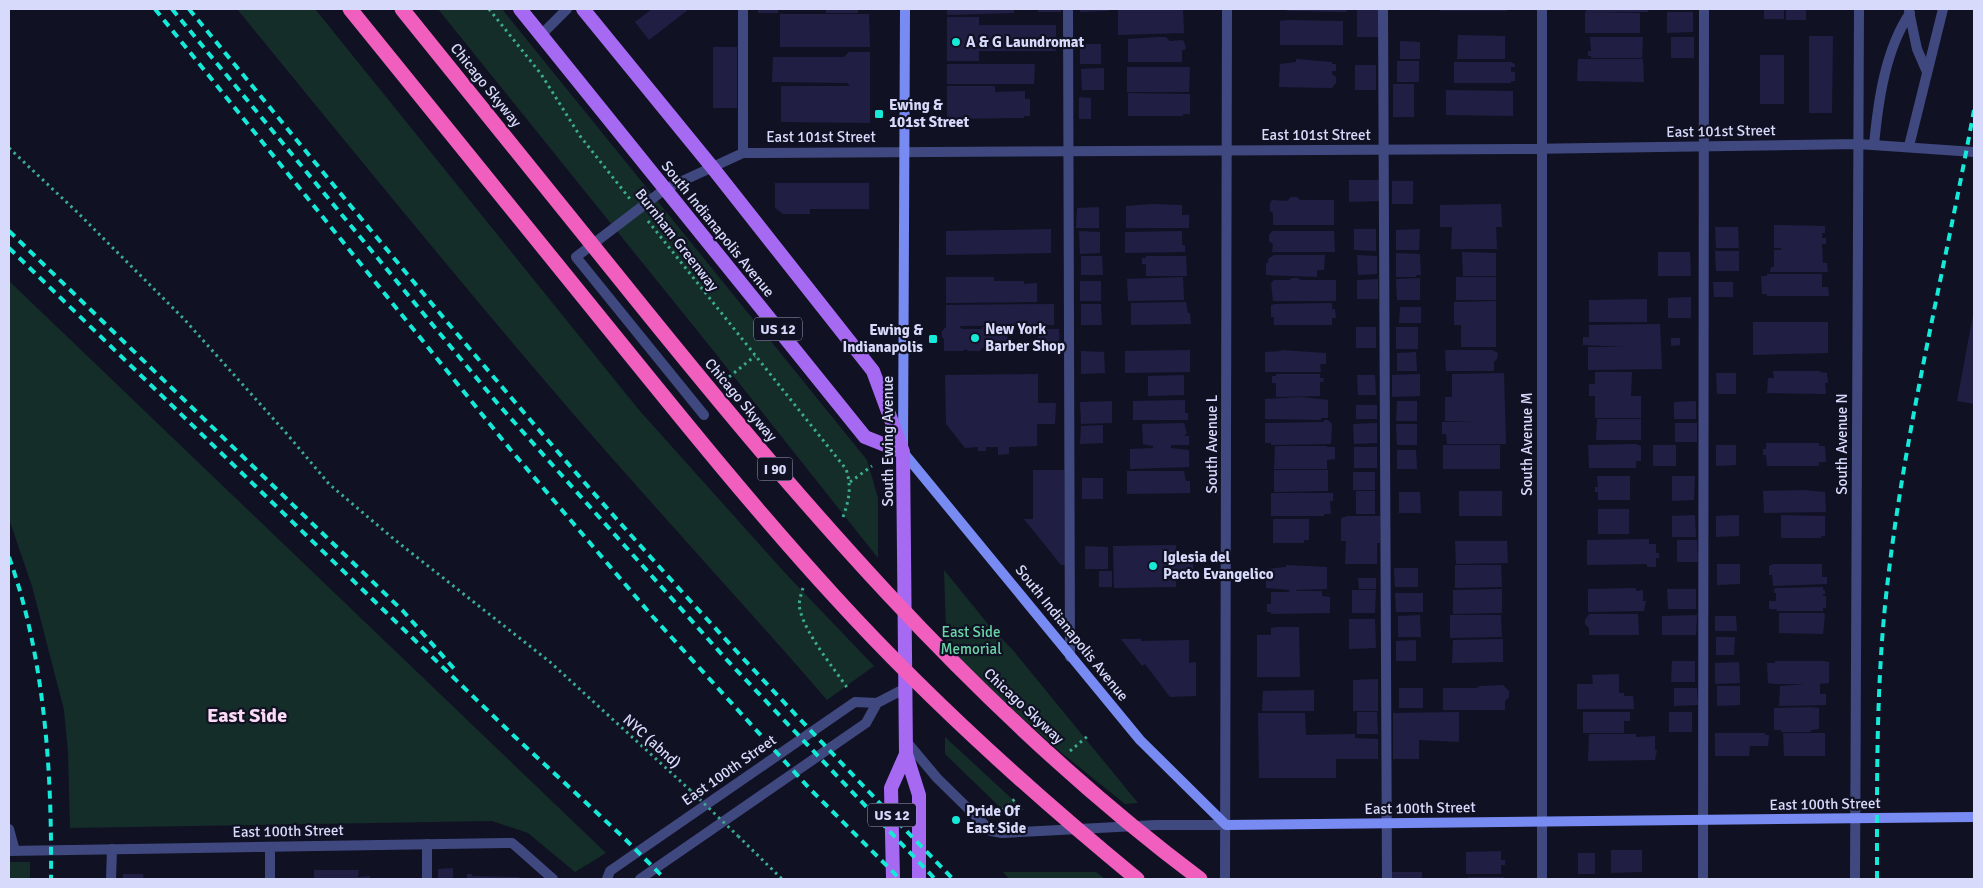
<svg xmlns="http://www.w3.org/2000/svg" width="1983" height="888" viewBox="0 0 1983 888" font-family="Signika,sans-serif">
<rect width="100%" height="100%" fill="#111124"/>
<path fill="#152d28" d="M237,9H315L639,410L786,574L874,666L827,700C742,602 654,507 569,409C456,278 347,143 237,9Z
M438,9H502L867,460L878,498V558L712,349Z
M9,281L606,853L575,872L528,833L492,821L70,828L68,752L64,710L32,586L9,519Z
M944,570L992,629L1012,649L1138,803L1125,804L1058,750L989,689L947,655Z
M945,737L1024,810L1006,813L945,754Z
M9,862H30V879H9Z
M1003,872H1096L1105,879H1009Z"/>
<path fill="#201f43" d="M652,9H689L649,40L635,22Z
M758,9H778V13H758Z
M826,9H858V13H826Z
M947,9H1014V13L947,15Z
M1038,9H1061V12H1038Z
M1080,9H1109V11L1080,12Z
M1118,9H1183L1184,33L1118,35Z
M1287,9H1347V12L1287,11Z
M1357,9L1381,10L1380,37H1357Z
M1440,9H1507V11H1440Z
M1586,9H1648V12H1586Z
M1764,9H1784V19H1764Z
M1786,9H1806V20H1786Z
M1585,12L1640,13V33H1585Z
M1667,12H1693V32L1667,33Z
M780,14H869L870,47H780Z
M947,17H979V25H1056V51H979V61H947Z
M1289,20L1343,21V45H1280V21Z
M1458,35L1505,36V59H1457Z
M1809,36H1833L1832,113H1809Z
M1158,37H1166L1170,41L1183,40L1186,47L1185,50H1182V62H1128V39Z
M1590,37H1643L1642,58H1591V56H1588V51H1591Z
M1671,37H1694V58H1671Z
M1400,41L1420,42V59H1400Z
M1080,44H1101V64H1080Z
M713,47H737V108H713Z
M849,52H870V123L781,122V86H850L847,83L772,82L773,57H844Z
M1760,55H1784V104H1760Z
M1296,59L1332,62V64H1336V71H1332V74L1336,77V83L1332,88L1279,87L1280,64L1296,62Z
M1578,59H1643L1644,82L1577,81Z
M1397,61H1419V82H1397Z
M1454,62H1511L1515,64V67H1511V72H1515V81H1511V83H1454Z
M947,64H1035L1034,84H947Z
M1355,65H1376V90H1355Z
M1127,67H1190L1189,92H1127Z
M1104,68V90H1082L1081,69Z
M1393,84H1414V117H1393Z
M947,86H995V92L1025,91V99H1030V116H1024V118L947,119Z
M1446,90L1513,91V116L1446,115Z
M1128,93L1190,94V114H1183V116H1128Z
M1079,97L1091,98V119H1079Z
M1349,180H1380V201L1349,202Z
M1392,181H1413V204H1392Z
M775,183H869V209H810V214H783L775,208Z
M1291,197H1297L1300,200H1334V225H1273V213L1270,211V204L1272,200L1287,201Z
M1151,204L1182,205V215H1189V228H1126V206Z
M1501,204L1502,227H1496L1497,249H1451L1452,227H1440V205Z
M1099,207V228H1076L1077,208Z
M1774,225L1825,226V233H1822V238H1826V244H1822L1823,263H1827L1828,272H1770L1771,267H1774V250H1781V248H1774Z
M1715,227H1738L1739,248H1716Z
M1051,229V253L946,255V231Z
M1354,229H1376V251L1354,250Z
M1420,229L1419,250H1396V230Z
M1079,231L1100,232V253L1080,254Z
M1182,231V245H1185V252L1125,253V232Z
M1272,231H1334L1335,252H1272L1273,244L1269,241V235Z
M1715,251H1739V271H1716Z
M1462,252L1496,253V276H1463Z
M1658,252H1690L1691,276H1658Z
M1396,253L1420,254L1421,275H1416V277H1396Z
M1274,255H1325L1324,270H1317V277L1266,275V263H1268V259Z
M1357,255L1377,256V274L1358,275Z
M1081,256H1102L1103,275H1081Z
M1146,256H1186L1187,276H1146V264H1142V258H1146Z
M1767,274H1822V287H1828L1829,296H1767V294H1762L1761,276H1767Z
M946,277H994V281H1024V284L1037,283V302L946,303Z
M1183,277L1184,300L1128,301L1127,279Z
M1456,277H1496V300H1456Z
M1292,278H1298L1301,280H1336V301H1273L1271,283L1274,280H1289Z
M1420,278V300H1397L1396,279Z
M1378,279V299H1357V280Z
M1080,281H1101V301H1080Z
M1713,282H1733V297H1714Z
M1691,297V318H1668V298Z
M1647,299V322H1589V300Z
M1496,301V347H1461V325H1454V302Z
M1186,302L1188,313H1190L1191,324L1131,325V303Z
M1332,303V309H1335L1336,318H1332V325H1274V317H1271V305L1275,304Z
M1054,304V325L959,326L962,329H982V327L1007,326L1008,351H987L983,347L980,351H968L965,349L963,351H944V339L942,337V331L946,327V305Z
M1081,304H1101L1102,325H1081Z
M1400,307H1421V323H1399Z
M1973,315H1974V404L1957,401Z
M1753,322H1828V353L1753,355Z
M1660,324L1662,369L1588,370V347H1626L1583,345V337H1589V325Z
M1356,327H1376V348H1356Z
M1396,327H1418V349H1396Z
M1038,329H1059L1060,349L1038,350Z
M1671,338H1680V345L1671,346Z
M1190,350V372L1125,373V351Z
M1281,350L1326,353V364H1320L1321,372H1265V352L1281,351Z
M1445,350H1492L1498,353L1497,359L1494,362V371H1446Z
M1081,351L1104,352L1105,373L1081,374Z
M1416,352L1417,371H1397V353Z
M1773,371H1820V372L1827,373L1828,383H1825L1826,394L1767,393L1768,378H1774Z
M1595,372H1632L1631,396H1641V418H1595V396H1589V384H1595Z
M1504,373L1506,444H1447L1446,434H1442V422H1476L1445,421V397H1452V374Z
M1716,373H1736V394H1717Z
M1038,374V403H1056L1055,424H1037V446L1009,447V454L998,455V447H986V451H978V447L965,448L946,424L945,375Z
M1276,374H1320V378H1324L1323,382H1320V396L1276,397V383H1272V376H1276Z
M1420,374V396L1392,397V375Z
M1184,375V395L1148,396V376Z
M1357,375H1375L1376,395H1358Z
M1301,397L1328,400V418H1321V420L1265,419V399Z
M1185,400V413H1188V420H1133V401Z
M1112,401V423L1081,424L1080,402Z
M1397,401H1417V421H1396Z
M1696,401V419H1674V402Z
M1356,405H1377V419H1356Z
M1597,419H1641V440H1596Z
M1324,420H1328L1332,424L1331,444L1271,445V443H1265V423L1324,422Z
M1184,423L1187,433L1184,436H1189V445H1171V448L1189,450V467L1130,469V449L1153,448V446L1143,444L1142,424Z
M1377,423V443L1354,444L1353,424Z
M1675,423H1697V442H1675Z
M1396,424H1417V445H1397Z
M1103,425V443L1080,444L1081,426Z
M1766,443H1819V446H1825L1826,462H1819V466H1767L1766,455H1763V449H1766Z
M1636,444L1641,446V461H1636V468H1589L1588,445Z
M1443,445H1500V469H1443Z
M1653,445H1676V466H1653Z
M1716,445H1736V465L1716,466Z
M1275,446H1327V447H1335V459L1327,460V469H1274Z
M1354,447H1377V468H1354Z
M1397,450H1416L1417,469H1397Z
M1033,470H1064L1065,565H1061L1024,519H1033Z
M1274,470H1328V491L1274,492Z
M1127,471H1184L1186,481H1190V493L1127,494Z
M1353,472H1375V490H1353Z
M1597,476H1630V500H1598V492H1595V487H1598Z
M1672,476H1695L1694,500L1672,501Z
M1082,478H1103V499H1082Z
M1804,490L1825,492L1826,512L1764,513L1763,491Z
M1356,491H1375V514H1356Z
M1459,491H1502V516H1459Z
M1399,492H1420L1421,513H1399Z
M1271,493H1333V501H1330L1331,514H1324V516H1271Z
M1598,509H1629V534H1598Z
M1695,515L1696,537H1672V516Z
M1739,515V536L1716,537V516Z
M1781,515L1825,516V536H1821V538H1781Z
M1348,516H1380V543H1377V564H1345L1346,541H1341V518Z
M1273,519H1309V540H1304V543H1273Z
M1649,539V544H1656V553H1659V558H1656V567H1647V564L1587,565V540Z
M1677,540H1697L1698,562H1677Z
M1455,541H1507L1508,563L1456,564Z
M1176,545V558H1193V575H1176V587L1114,588L1113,546Z
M1085,546L1108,547V569H1085Z
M1717,564H1740V584L1717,585Z
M1773,564H1822V577H1827V584L1773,586L1772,575H1769V566Z
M1286,565L1327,567V589L1296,590L1297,591H1322V596L1330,597V613L1271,614V612H1267V604H1271V592H1288L1290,590L1266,588V569L1286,567Z
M1455,565H1501L1502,587L1455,588Z
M1394,568H1418V587H1395Z
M1099,571H1112V587H1099Z
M1358,578H1376V589H1359Z
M1823,587V590H1825V594H1823V596H1826V608H1823V611H1776L1777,609H1769V601H1776V593H1774V589L1776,588Z
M1636,588V591L1643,590V601H1646L1644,611L1588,612V589Z
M1502,589V613L1453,614V590Z
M1667,589H1696V609H1668Z
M1352,590H1376L1375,613H1352Z
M1395,593H1423V612H1396Z
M1779,613H1823L1825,614L1823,634L1779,633Z
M1589,614H1638L1639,635H1589V628L1585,624V620Z
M1420,615L1421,637H1398V616Z
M1450,615H1501L1502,637L1450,638Z
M1697,615L1696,635H1662V616Z
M1715,616H1736L1737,631H1715Z
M1349,619H1375L1376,648L1349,649Z
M1277,627H1299L1300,677H1257V635H1271V628Z
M1716,637H1735L1734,655H1716Z
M1121,639H1141V641L1189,640V663L1196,662V696L1170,697L1145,664L1142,666Z
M1503,639V662L1452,663L1453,640Z
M1416,640V661H1396V641Z
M1672,661H1695V682H1671Z
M1775,661H1823L1829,662V683L1820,684V694H1826V705L1779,706L1780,686L1805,684H1775L1768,683L1767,663H1775Z
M1739,662L1740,683L1715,684V663Z
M1619,674V693H1624V696H1633L1634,709H1577V684H1593L1592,675Z
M1378,679V711H1353V680Z
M1503,685L1509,691V697L1505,701V710H1443V688H1477L1480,686Z
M1717,686H1740V705L1717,706Z
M1399,688H1423V708H1399Z
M1674,688H1697L1698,705L1674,706Z
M1314,690V711H1262L1263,691Z
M1811,707L1819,708V729L1811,730V732H1781V730H1774V708Z
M1357,712H1377L1378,734H1357Z
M1459,712V742L1419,740V759H1393V713Z
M1583,712H1630V721H1624V733H1583Z
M1669,712H1692V732H1669Z
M1258,713H1305L1306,735L1355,734V738L1378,739V759H1336V778H1259Z
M1715,733H1765V735H1769L1768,746H1750L1749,756H1715Z
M1783,733H1825V756H1784Z
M1589,734H1636V737L1655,736V750H1657L1655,760L1588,761Z
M1611,850H1642V872L1611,873Z
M1501,851V860H1505V865H1501V874H1466V852Z
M1578,853H1595V874H1578Z
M453,868V879H438V869Z
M314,870H359L358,877L370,876V879H314Z
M1392,872H1422V879H1392Z
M123,874H143L144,879H123Z
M467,874H472V876L519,877V879H467Z
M1468,877H1504V879H1468Z"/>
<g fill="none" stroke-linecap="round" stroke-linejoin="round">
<path stroke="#3bac91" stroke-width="3" stroke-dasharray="2.5 4" stroke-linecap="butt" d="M489,9L541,74L580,136L630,199
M9,148L77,212L184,319L287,434L329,484L395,540L550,662L690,790
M648,221L846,469C852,487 849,500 843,517
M724,381L755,356
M850,482L872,466
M803,588C801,595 798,602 800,610C806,635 834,668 848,689
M1070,751L1089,735
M998,814L1016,798
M738,836L782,879"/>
<path stroke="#40497f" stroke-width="10" d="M1068,9L1070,657
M1383,9L1387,879
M1909,11L1917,49L1927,72
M1858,144L1974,152
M1874,145C1878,102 1885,50 1910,13
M1909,146L1943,9
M743,153V9
M665,189L576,257L704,415
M427,844V879
M111,879L112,849
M1703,879L1704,9"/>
<path stroke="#40497f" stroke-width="10" d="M1542,9V879
M541,35L567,9
M665,189L743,153L1518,149L1858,144
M9,829L15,851
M9,851L505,843H512L518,848L553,879
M270,879V847
M607,879L610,871L855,702L877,703L904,689
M640,879L866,723L877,703
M1855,879L1859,9"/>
<path stroke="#40497f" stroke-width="10" d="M906,741L937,778L991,831L1002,833L1156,825H1226
M1225,879L1227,9"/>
<path stroke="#788bf2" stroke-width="10" d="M905,9L903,452L1140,740L1226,825L1974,817"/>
<path stroke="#a669f1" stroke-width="14" d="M520,9L865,437L903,452
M583,9L712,167L873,371L903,452L906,754L919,795V879
M893,879L891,788L906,754"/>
<path stroke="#16e9d8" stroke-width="4" stroke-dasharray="8 6" stroke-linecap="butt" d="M155,9L510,449L653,617L809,788L900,879
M172,9L498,404L725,658L935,879
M189,9C311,157 432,307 558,452C685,599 818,740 953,879
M9,231L403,611L456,671
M9,248L514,736L623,837L665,879
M9,557C45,658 52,772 51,879
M1877,879C1877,788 1876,697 1885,606C1902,439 1944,275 1974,110"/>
<path stroke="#3bac91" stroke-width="3" stroke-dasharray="2.5 4" stroke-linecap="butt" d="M690,790L738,836"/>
<path stroke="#f05ebe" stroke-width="15" d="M350,9C438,118 526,226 614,335C686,424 758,513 835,597C928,699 1031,792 1137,879
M402,9C473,97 544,185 615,273C791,492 974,710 1200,879"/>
</g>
<g fill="#16e9d8" stroke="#111124" stroke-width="2">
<circle cx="956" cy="42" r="5"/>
<rect x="874" y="109" width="10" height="10" rx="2.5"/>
<circle cx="975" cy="338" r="5"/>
<rect x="928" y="334" width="10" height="10" rx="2.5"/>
<circle cx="1153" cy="566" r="5"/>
<circle cx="956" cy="820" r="5"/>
</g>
<g text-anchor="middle" stroke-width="4.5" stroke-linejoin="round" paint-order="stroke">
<g fill="#111124" stroke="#9c9eba" stroke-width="1">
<rect x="754" y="317.5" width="48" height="23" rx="4"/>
<rect x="757.5" y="457.5" width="35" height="23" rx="4"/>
<rect x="868" y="803.5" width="48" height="23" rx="4"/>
</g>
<g font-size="14" font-weight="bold" fill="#d8dafb">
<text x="778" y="334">US 12</text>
<text x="775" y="474">I 90</text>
<text x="892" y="820">US 12</text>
</g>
<g font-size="15" font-weight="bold" fill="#d8dafb" stroke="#111124" text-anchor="start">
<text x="966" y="47">A &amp; G Laundromat</text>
<text x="889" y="110">Ewing &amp;<tspan x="889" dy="17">101st Street</tspan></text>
<text x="985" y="334">New York<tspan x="985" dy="17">Barber Shop</tspan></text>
<text x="923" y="335" text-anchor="end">Ewing &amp;<tspan x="923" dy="17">Indianapolis</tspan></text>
<text x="1163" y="562">Iglesia del<tspan x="1163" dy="17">Pacto Evangelico</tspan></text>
<text x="966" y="816">Pride Of<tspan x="966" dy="17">East Side</tspan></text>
</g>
<g font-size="15" fill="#d8dafb" stroke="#111124">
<text transform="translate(486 85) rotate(51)" y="5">Chicago Skyway</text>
<text transform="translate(1721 131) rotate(-1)" y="5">East 101st Street</text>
<text x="1316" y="140">East 101st Street</text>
<text x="821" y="142">East 101st Street</text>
<text transform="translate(718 229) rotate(51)" y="5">South Indianapolis Avenue</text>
<text transform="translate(677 240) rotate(52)" y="5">Burnham Greenway</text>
<text transform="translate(741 400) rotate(50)" y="5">Chicago Skyway</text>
<text transform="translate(888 441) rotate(-90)" y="5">South Ewing Avenue</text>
<text transform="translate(1212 444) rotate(-90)" y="5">South Avenue L</text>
<text transform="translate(1527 444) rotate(-90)" y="5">South Avenue M</text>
<text transform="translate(1842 444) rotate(-90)" y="5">South Avenue N</text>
<text transform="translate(1072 633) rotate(51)" y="5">South Indianapolis Avenue</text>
<text transform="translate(1024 706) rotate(43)" y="5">Chicago Skyway</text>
<text transform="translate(652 741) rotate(42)" y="5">NYC (abnd)</text>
<text transform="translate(729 770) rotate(-35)" y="5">East 100th Street</text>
<text transform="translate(1825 804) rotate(-1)" y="5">East 100th Street</text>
<text transform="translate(1420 808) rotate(-1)" y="5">East 100th Street</text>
<text transform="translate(288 831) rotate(-1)" y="5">East 100th Street</text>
</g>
<g font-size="15" fill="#6ad5a7" stroke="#111124">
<text x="971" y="637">East Side<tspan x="971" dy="17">Memorial</tspan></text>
</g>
<g font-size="20" font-weight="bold" fill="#fbdaf5" stroke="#111124">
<text x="247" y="722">East Side</text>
</g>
</g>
<rect width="1983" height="888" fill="none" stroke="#d8dafb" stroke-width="20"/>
</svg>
